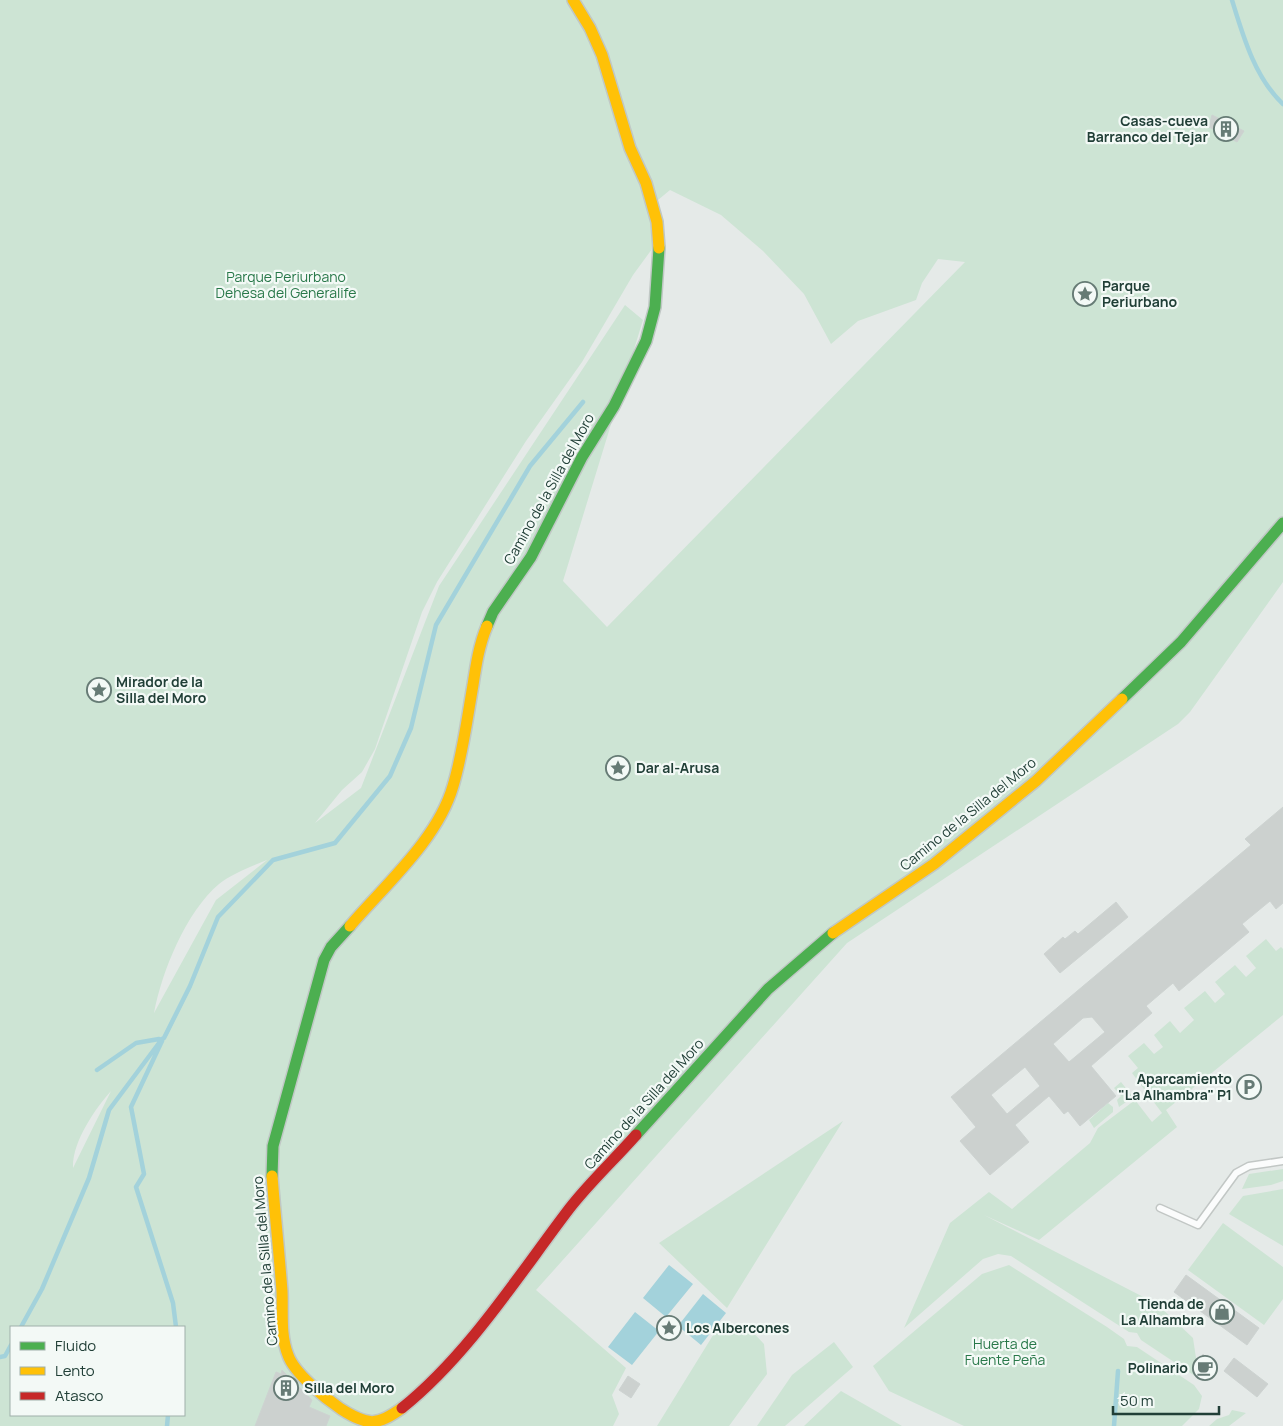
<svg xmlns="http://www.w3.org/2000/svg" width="1283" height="1426" viewBox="0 0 1283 1426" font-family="Manrope,sans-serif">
<rect width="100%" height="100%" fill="#e5eae8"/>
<path fill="#cde4d4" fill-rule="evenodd" d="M0,0H1283V582L1190,712L1178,724L847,943L536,1290L626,1368L612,1395L619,1414L613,1426H0ZM670,190L721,215L763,251L804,294L831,344L858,321L916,300L922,283L938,259L965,262L607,627L563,581L643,320L625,305L439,586L361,788L315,823L342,790L362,772L375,749L422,612L437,582L526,441L582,362L633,275L652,249L658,200ZM267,860L216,900L154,1013C162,971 186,912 219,884C231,874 252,866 267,860ZM111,1091L73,1168C72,1142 95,1109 111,1091ZM11,1327H184V1415H11Z
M1266,939L1276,951L1281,947L1283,949V1015L1166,1110L1177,1127L1039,1240L984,1215L1157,1304L1193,1338L1196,1358L1195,1376L1141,1340L1137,1333L1129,1332L1011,1256L998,1254L983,1259L904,1328L950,1223L989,1192L1012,1209L1090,1143L1098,1128L1135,1100L1152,1122L1162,1113L1132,1073L1138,1068L1128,1056L1144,1043L1154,1054L1163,1047L1154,1035L1170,1021L1180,1033L1194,1020L1184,1008L1205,991L1215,1003L1225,994L1215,982L1235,965L1246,977L1256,968L1246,956Z
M1121,1082L1133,1097L1119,1107L1117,1100L1121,1096L1114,1088Z
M1108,1103L1113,1107V1112L1094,1128L1089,1120Z
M843,1121L727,1308L659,1243Z
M1283,1169V1181L1271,1185L1242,1189L1249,1174Z
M1283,1189V1246L1229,1214L1243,1196Z
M1223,1223L1283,1267V1299L1264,1325L1188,1270Z
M1009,1265L1107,1327L1124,1339L1127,1346L1137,1347L1194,1385L1202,1396L1199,1409L1182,1426H964L889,1391L873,1366L982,1274Z
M746,1325L764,1344L767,1374L729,1426H657L715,1332Z
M834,1342L853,1367L785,1426H757L792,1375Z
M841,1391L902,1426H804Z
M1232,1410L1246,1413L1229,1426H1209L1217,1419L1229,1415Z"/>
<path fill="#a3d2db" d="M669,1265L693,1284L666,1317L643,1298Z
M703,1294L726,1313L701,1345L678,1326Z
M635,1312L659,1331L632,1365L608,1347Z"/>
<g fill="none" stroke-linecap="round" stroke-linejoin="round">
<path stroke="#a3d2db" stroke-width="4.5" d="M1232,0C1243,36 1255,78 1283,104
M162,1041L131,1107L144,1174L136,1187L173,1303L176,1327
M97,1070L136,1043L159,1039
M21,1327L42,1289L89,1178L109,1110L162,1039L164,1038L190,986L218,917L273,860L335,843L390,776L411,728L436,625L530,466L583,402
M0,1357L5,1356L11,1345
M167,1426L168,1415
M1114,1426L1118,1371"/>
</g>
<path fill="#ccd1cf" stroke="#cdd3d1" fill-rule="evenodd" d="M1212,115L1244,131L1237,142L1209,127Z
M1283,807V903L1276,909L1270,901L1242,924L1249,932L1179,991L1173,983L1146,1006L1152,1013L1091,1066L1116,1096L1080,1126L1068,1111L1064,1114L1049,1096L1015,1125L1029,1142L990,1175L960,1141L976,1127L951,1097L1251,845L1245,839ZM1092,1017L1105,1032L1069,1062L1053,1044L1083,1018ZM1025,1067L1040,1086L1007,1114L991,1095Z
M1116,902L1128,917L1060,973L1044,954L1063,937L1065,939L1075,931L1078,934Z
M1186,1275L1259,1328L1247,1345L1174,1292Z
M1203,1354L1213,1367L1210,1378L1197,1375Z
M1234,1358L1268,1384L1257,1397L1224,1371Z
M282,1370L312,1400L309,1407L330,1416L326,1426H255L276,1372L281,1374Z
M628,1376L640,1384L631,1398L619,1390Z"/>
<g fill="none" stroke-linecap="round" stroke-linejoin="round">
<defs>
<path id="lane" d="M1160,1208L1198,1225L1236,1173L1249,1166L1283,1161"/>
<path id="fast" d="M487,626L493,612L531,557L582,457L614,406L646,341L655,307L659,248
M1122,699L1181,642L1283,523
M636,1135L768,989L833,933
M272,1176L273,1146L324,960L331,947L350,926"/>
<path id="slow" d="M573,0L590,28L602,55L630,148L646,183L657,222L659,248
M350,926C385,885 438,839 453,786C463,753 467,719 473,685C476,665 479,645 487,626
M833,933L934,864L1036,781L1122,699
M272,1176C275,1214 279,1252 282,1291C283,1312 280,1335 288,1355C294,1373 325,1398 341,1409C368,1426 377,1426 402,1408"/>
<path id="jam" d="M402,1408C468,1355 518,1276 569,1209C589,1183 614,1160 636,1135"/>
</defs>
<use href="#lane" stroke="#c2c7c5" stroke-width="9"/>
<use href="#fast" stroke="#c0c8c5" stroke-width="14"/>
<use href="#slow" stroke="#c0c8c5" stroke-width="14"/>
<use href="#jam" stroke="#c0c8c5" stroke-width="14"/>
<use href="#lane" stroke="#fbfcfc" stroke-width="6"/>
<use href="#fast" stroke="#4caf50" stroke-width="11"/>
<use href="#slow" stroke="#ffc107" stroke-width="11"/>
<use href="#jam" stroke="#c62828" stroke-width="11"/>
</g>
<defs>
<symbol id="building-ring" viewBox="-11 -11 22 22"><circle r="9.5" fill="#f3f9f6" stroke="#667b75" stroke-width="1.5"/><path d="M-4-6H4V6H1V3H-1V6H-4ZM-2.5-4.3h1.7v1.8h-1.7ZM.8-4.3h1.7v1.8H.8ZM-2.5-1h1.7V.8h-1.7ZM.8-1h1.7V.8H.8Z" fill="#667b75"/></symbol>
<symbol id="sight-ring" viewBox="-11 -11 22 22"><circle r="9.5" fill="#f3f9f6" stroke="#667b75" stroke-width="1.5"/><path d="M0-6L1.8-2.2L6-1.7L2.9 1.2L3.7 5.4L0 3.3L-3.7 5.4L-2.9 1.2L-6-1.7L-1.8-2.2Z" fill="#667b75"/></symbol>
<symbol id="parking-ring" viewBox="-11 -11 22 22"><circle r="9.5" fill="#f3f9f6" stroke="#667b75" stroke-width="1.5"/><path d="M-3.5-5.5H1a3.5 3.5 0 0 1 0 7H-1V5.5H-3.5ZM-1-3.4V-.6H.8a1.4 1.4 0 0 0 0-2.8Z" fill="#667b75"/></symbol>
<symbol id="shop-ring" viewBox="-11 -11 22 22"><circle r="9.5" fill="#f3f9f6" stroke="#667b75" stroke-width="1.5"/><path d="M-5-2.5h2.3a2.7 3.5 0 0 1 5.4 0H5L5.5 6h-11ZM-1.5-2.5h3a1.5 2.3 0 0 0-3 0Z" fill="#667b75"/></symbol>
<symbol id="cafe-ring" viewBox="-11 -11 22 22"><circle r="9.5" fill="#f3f9f6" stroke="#667b75" stroke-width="1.5"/><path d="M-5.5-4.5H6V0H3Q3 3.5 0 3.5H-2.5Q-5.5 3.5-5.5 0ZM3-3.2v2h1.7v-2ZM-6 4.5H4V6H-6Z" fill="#667b75"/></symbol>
</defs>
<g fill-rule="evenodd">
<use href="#building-ring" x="1212" y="115" width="28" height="28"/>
<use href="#sight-ring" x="1071" y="280" width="28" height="28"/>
<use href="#sight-ring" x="85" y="676" width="28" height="28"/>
<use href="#sight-ring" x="604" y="754" width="28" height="28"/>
<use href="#parking-ring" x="1235" y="1073" width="28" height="28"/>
<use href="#shop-ring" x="1208" y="1298" width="28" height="28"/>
<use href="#sight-ring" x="655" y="1314" width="28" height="28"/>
<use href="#cafe-ring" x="1191" y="1354" width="28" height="28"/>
<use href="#building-ring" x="272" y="1374" width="28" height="28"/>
</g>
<g text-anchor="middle" stroke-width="4.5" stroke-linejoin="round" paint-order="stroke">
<g font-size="14" font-weight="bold" fill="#213f37" stroke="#f3f9f6" text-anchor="start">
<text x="1208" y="126" text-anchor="end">Casas-cueva<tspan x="1208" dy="16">Barranco del Tejar</tspan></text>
<text x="1102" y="291">Parque<tspan x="1102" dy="16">Periurbano</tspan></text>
<text x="116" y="687">Mirador de la<tspan x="116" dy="16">Silla del Moro</tspan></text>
<text x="636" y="773">Dar al-Arusa</text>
<text x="1232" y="1084" text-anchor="end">Aparcamiento<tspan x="1232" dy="16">"La Alhambra" P1</tspan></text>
<text x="1204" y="1309" text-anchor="end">Tienda de<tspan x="1204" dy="16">La Alhambra</tspan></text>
<text x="686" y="1333">Los Albercones</text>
<text x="1188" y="1373" text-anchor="end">Polinario</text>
<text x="304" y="1393">Silla del Moro</text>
</g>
<g font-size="14" fill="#287849" stroke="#f3f9f6">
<text x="286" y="282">Parque Periurbano<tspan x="286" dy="16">Dehesa del Generalife</tspan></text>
<text x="1005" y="1349">Huerta de<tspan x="1005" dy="16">Fuente Peña</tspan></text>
</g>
<g font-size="14" fill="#213f37" stroke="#f3f9f6">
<text transform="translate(549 489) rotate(-61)" y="5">Camino de la Silla del Moro</text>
<text transform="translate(968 814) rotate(-39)" y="5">Camino de la Silla del Moro</text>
<text transform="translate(644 1104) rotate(-48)" y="5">Camino de la Silla del Moro</text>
<text transform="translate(265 1261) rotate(-95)" y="5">Camino de la Silla del Moro</text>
</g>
</g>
<rect x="10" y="1326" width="175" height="90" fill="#f3f9f6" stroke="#9fafaa"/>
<rect x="20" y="1342" width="25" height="8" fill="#4caf50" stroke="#9fafaa"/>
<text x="55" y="1351" font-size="15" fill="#213f37">Fluido</text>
<rect x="20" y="1367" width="25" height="8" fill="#ffc107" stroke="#9fafaa"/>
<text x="55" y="1376" font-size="15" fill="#213f37">Lento</text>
<rect x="20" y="1392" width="25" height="8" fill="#c62828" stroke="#9fafaa"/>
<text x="55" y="1401" font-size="15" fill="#213f37">Atasco</text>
<path d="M1113 1406v8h106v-8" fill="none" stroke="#213f37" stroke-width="2.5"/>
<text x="1120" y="1406" font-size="15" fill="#213f37" stroke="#f3f9f6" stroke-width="4" paint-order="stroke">50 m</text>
</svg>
